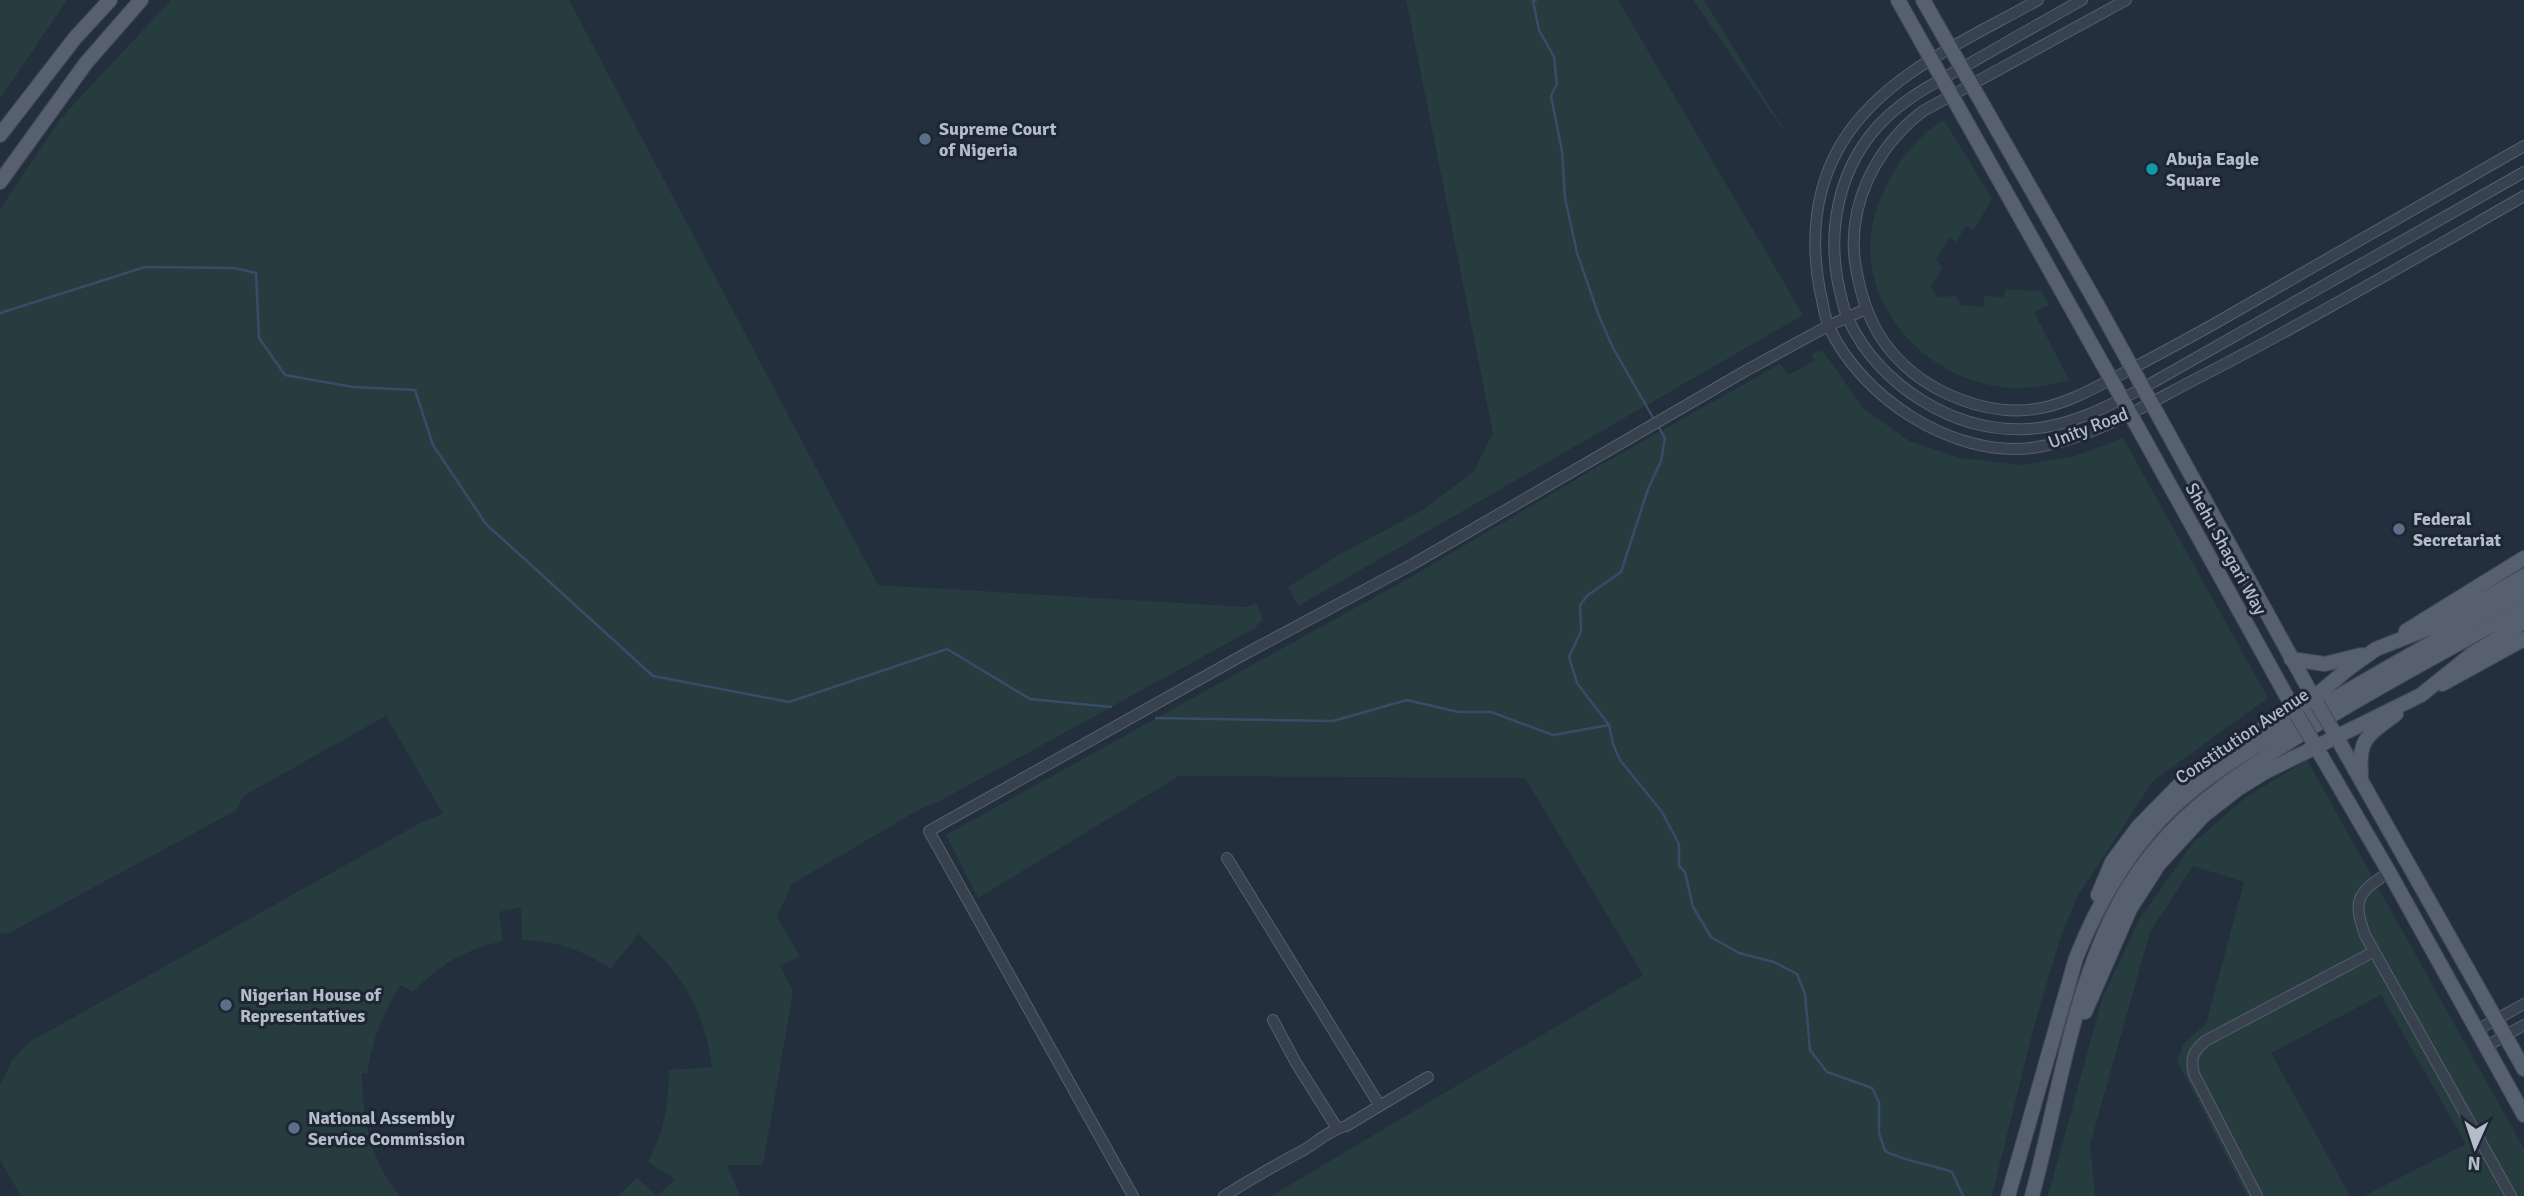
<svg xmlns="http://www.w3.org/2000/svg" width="2524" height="1196" viewBox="0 0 2524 1196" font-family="Signika,sans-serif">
<rect width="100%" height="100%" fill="#242f3e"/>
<path fill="#263c3f" d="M0,0H67L0,99Z
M171,0H569L878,585L1247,607L1256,603L1263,619L1255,628L938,802L920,809L792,884L777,917L800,956L780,966L793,992L763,1165H727L740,1196H618L637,1178L657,1196L675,1179L648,1162C665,1129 668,1107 669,1070L712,1067C703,1006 684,976 638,934L611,969C580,949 559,942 522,940L521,907L499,912L503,941C464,950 442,963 413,992L401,985C382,1013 373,1040 367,1073H362C362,1116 371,1163 400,1196H21L0,1160V1085L12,1061L28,1043L424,821L443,814L386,716L245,795L235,811L9,933L0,934V209L61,118Z
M1406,0H1618L1803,315L1298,606L1288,587L1342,553L1423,510L1474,471L1493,433Z
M1693,0H1704L1794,146Z
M1944,120L1992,199L1974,230L1966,226L1956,242L1949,238L1936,259L1942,269L1931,286L1937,297L1955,296L1961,305L1983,307L1984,296L2004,297L2005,289L2042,291L2049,305L2034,312L2069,380C2053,384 2035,388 2017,388C1935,387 1858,312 1872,227C1874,212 1882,196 1888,182C1901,157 1920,134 1944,120Z
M1822,350L1863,408L1909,441L1961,458L2023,465L2075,456L2123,438L2268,698L2153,781L2077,897L2060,939L2034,1026L1992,1196H1271L1643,975L1525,778L1179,776L978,898L946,835L1411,577L1592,470L1780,364L1788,375L1815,361L1812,354Z
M2307,760L2524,1149V1196H2364L2466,1144L2381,995L2271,1053L2350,1196H2247L2177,1061L2184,1043L2206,1024L2244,882L2193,866L2150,932L2090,1145L2095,1196H2048L2102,999L2140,918L2193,843L2246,797Z"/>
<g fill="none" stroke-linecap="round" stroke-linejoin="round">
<path stroke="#394c67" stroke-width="2.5" d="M1536,0L1533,1L1539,30L1554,57L1557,84L1551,96L1562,151L1565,198L1577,253L1599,316L1613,348L1655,421
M0,313L145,267L234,268L256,273L259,338L285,375L353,387L415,390L433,445L486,524L653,676L789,702L947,649L1030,699L1111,707
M1658,426L1665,438L1661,461L1648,489L1621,572L1588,595L1580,605L1581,631L1569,657L1577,683L1609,725L1613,744L1620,760L1662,812L1679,844V866L1685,872L1693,907L1711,937L1739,953L1774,962L1797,974L1805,994L1810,1050L1827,1072L1872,1088L1879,1102V1133L1885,1151C1906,1162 1930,1164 1952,1172L1963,1196
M1156,718L1333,721L1407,700L1458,712H1491L1553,735L1609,725"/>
<defs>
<path id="minor" d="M2038,0C1971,38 1885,73 1843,141C1815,186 1810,239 1820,291C1823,302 1824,316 1829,327C1862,398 1952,457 2031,448C2087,441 2142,407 2192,381C2305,323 2414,259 2524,196
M2082,0C2042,22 2002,45 1962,68C1929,86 1896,103 1872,133C1838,175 1828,231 1838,283C1841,295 1843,309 1848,319C1880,386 1954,433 2028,429C2069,427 2107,407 2143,388L2524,172
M2126,0L1923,111C1876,147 1845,207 1856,268C1861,297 1870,326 1890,350C1925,393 1991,420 2046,407C2071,401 2092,389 2114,378C2150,359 2186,340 2221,320C2322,262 2423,204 2524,146
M1227,858L1380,1106
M2389,872C2358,893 2352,898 2365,935L2511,1196
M1273,1020L1296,1063L1337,1128
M2477,1030L2524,1004
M2485,1047L2524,1025
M1133,1196L929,831L1243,655L1413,564L1747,370L1828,326L1866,309
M1224,1196C1250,1180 1275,1165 1302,1151C1316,1143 1329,1130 1346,1126L1428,1077
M2257,1196L2194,1074C2190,1058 2193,1052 2205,1041L2373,952"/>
<path id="major" d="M1898,0L2111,379L2297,715
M1923,0L2098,306L2317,704
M0,135L75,38L110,0
M0,182L86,63L141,0
M2406,631L2524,558
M2291,659L2325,664L2361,655
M2442,684L2524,639
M2332,729L2524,1069
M2312,740L2389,872L2524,1115
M2361,775C2358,738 2368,735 2396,714
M2098,895L2112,862L2138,827L2182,782L2210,761L2313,698L2348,669L2376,649L2445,622L2524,576
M2085,1012L2130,909L2159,864L2203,816L2239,788L2265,772L2421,695L2472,654L2524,622
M2008,1196L2076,958C2096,908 2124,858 2161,819C2197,781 2242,755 2285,728C2363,680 2444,636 2524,591
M2032,1196C2057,1104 2070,1004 2112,917C2155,826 2226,781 2308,730C2378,686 2452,648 2524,607"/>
</defs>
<use href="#minor" stroke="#565f6c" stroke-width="12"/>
<use href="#major" stroke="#414a57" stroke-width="16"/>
<use href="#minor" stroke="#38414e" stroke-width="10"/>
<use href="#major" stroke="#56606e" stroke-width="14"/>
<defs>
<path id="major-bridge" d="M2317,704L2332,729
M2297,715L2312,740"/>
</defs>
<use href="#major-bridge" stroke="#414a57" stroke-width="16" stroke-linecap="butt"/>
<use href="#major-bridge" stroke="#56606e" stroke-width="14"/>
</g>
<g fill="#5c6f8a" stroke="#1d2633" stroke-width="2.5">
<circle cx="925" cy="139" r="7"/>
<circle cx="2399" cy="529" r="7"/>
<circle cx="226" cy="1005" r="7"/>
<circle cx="294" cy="1128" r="7"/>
</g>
<circle fill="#0f9aa8" stroke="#1d2633" stroke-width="2.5" cx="2152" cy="169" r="7"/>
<g text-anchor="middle" stroke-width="6" stroke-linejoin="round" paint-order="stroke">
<g font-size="18" font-weight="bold" fill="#b4bcc9" stroke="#1d2633" text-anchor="start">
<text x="939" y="135">Supreme Court<tspan x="939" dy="21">of Nigeria</tspan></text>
<text x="2166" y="165">Abuja Eagle<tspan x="2166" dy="21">Square</tspan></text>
<text x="2413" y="525">Federal<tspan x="2413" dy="21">Secretariat</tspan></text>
<text x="240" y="1001">Nigerian House of<tspan x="240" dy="21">Representatives</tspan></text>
<text x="308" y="1124">National Assembly<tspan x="308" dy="21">Service Commission</tspan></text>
</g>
<g font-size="18" fill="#b4bcc9" stroke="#1d2633">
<text transform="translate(2088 428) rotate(-21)" y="6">Unity Road</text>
<text transform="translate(2226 549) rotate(61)" y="6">Shehu Shagari Way</text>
<text transform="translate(2242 736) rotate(-34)" y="6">Constitution Avenue</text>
</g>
</g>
<g transform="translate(2475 1147) rotate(183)" stroke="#1d2633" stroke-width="5" paint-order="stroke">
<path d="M0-5L12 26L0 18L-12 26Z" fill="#b4bcc9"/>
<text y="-10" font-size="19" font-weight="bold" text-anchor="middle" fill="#b4bcc9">N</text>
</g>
</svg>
